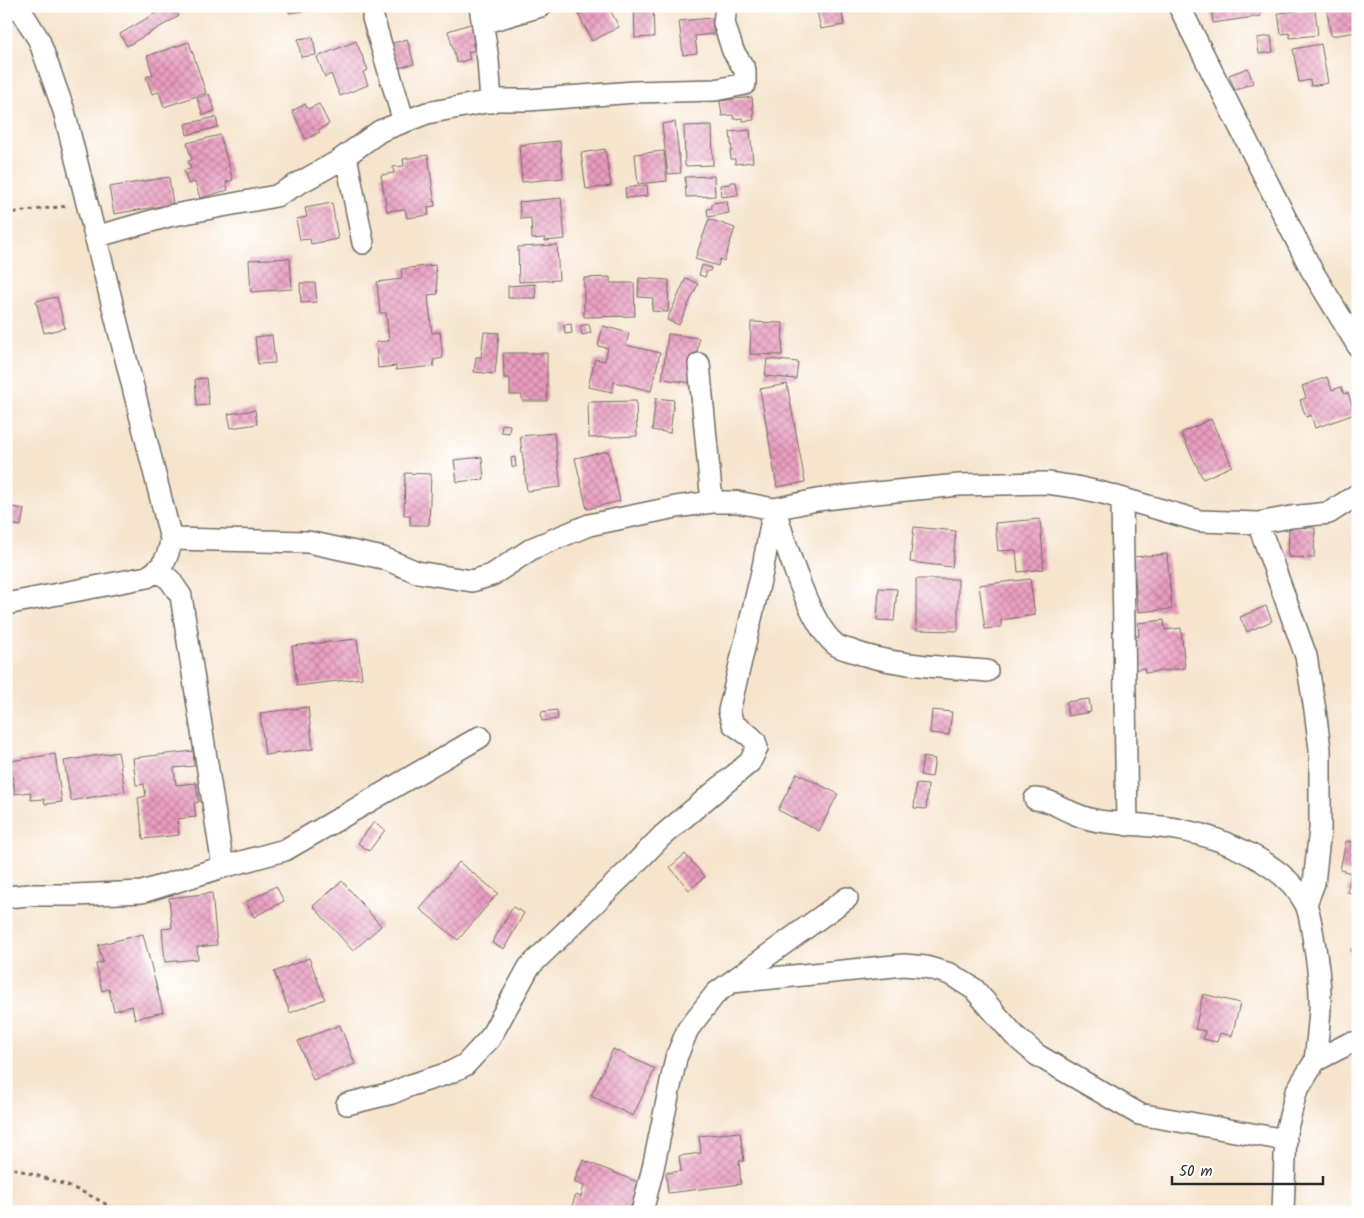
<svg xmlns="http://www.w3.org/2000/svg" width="1364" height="1218" viewBox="0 0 1364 1218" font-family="Kalam,sans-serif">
<defs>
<pattern id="building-cross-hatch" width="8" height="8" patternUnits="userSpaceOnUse" patternTransform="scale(1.25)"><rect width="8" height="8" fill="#ea9dc0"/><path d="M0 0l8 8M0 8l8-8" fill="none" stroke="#be809c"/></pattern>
</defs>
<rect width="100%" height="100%" fill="#fff"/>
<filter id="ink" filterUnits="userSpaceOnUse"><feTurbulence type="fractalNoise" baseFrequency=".02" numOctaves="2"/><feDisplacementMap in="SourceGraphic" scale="10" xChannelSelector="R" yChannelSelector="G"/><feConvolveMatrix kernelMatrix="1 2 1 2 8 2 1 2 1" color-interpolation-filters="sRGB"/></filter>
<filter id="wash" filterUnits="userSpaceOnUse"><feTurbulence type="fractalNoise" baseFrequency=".0096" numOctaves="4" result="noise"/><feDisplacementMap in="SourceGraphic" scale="20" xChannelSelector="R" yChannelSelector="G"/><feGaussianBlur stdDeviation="1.12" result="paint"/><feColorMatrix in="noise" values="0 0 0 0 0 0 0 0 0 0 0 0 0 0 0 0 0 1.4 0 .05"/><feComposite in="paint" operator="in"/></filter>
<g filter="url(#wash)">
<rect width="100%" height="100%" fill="#f6e4cd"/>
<g id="blocks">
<path fill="url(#building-cross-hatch)" d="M168,6H173L179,16L127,46L120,34Z
M289,6H335V7L289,13Z
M579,6H608L619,27L592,41L575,8Z
M634,6H653L654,37L635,38Z
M816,6H851L852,11L842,13L844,25L821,29Z
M1211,6H1259L1261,16L1213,23Z
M1353,7L1357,32L1331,36L1327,11Z
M1315,9L1318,35L1290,38V33L1281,34L1278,13Z
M712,18L714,34L695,36L697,53L683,55L679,21Z
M473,23L479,42L472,44L475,50L468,52L470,59L457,63L448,31Z
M1271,36L1273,52L1259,54L1257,38Z
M313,37L316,55L301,57L298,39Z
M407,39L414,64L398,68L390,44Z
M356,41L368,70L363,72L368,85L340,96L331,74L325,77L317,57Z
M189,42L206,93L164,107L159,92L152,94L146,77L153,75L147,56Z
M1321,44L1328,83L1311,86L1310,80L1299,82L1293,49Z
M1248,68L1253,83L1235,90L1229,75Z
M209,94L215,111L203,115L197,98Z
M752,97L754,120L743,121V118L734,119L733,115L722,116L720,101Z
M305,104L308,109L319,104L329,124L318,130L320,132L306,139L292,111Z
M216,117L218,127L187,135L185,124Z
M675,122L681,173L668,174L662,124Z
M712,125L713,165L685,166L684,126Z
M750,130L753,162L735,164V159H731L730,151H732L730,132Z
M220,135L233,180L226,182L228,190L200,198L195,182L188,184L184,170L191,169L188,161L192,160L187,143Z
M560,141L563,178L522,182L519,145Z
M605,149L611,186L586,189L581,153Z
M664,151L667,181L638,184L635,154Z
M428,155L435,206L428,207L429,215L407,218L405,209L387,211L381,175L394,173L393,167L404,166L403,159Z
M714,176L715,196L686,197L685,177Z
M169,177L173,204L114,214L109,187Z
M730,182H736L738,195L721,197L720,185L730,184Z
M647,185L648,196L626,198L625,188Z
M561,198L565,239L545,241V238L532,239L531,218L521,219L519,202Z
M727,201L729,213L708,217L707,209L712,208V203Z
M332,203L338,239L311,244L310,239L300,240L296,219L307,217L305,208Z
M709,219L735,228L724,261L720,259L718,266L695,259Z
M557,245L559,280L519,282L518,247Z
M290,258L292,289L251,292L249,260Z
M435,265L438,294L428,295L432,333L440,332L443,358L433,360L434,366L396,370V366L378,368L376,342L389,341L386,313H380L377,282L402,279L401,269Z
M702,265L711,268L710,271H707L705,277L699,275Z
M610,277V283H634L635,316L584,317V278Z
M639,278L669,280L668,312L652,311L653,298L638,297Z
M686,278L698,284L679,325L667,320Z
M300,283H315L317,302L301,303Z
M535,284L536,298H508V286Z
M57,297L65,328L44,333L36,301Z
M751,322L783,323L782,355L750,354Z
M571,324L572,333L565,334L564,325Z
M589,324L591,333L582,335L580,326Z
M603,326L629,333L626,345L660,353L651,391L614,382L612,392L588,387L595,359L605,361L608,348L598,346Z
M484,332L499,333L495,374L474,372L476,357H481Z
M668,334L699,338L693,383L662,379Z
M272,335L275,363L258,364L255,337Z
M503,353H547V401H522V395H510V378H504Z
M767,359L798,362L796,379L765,376Z
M1327,377L1332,390L1341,387L1344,394L1348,393L1355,414L1315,428L1311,415L1306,417L1300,400L1306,398L1302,386Z
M206,378L209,405L197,406L195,379Z
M787,384L805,482L777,487L760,389Z
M656,398L674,400L670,433L652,430Z
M636,401L637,436L589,438L588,402Z
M255,410L257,424L231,428L228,414Z
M1211,419L1232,466L1203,479L1181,433Z
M502,424L510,425L509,433L501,432Z
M554,433L561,487L527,491L520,436Z
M608,451L620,501L587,509L575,458Z
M482,457L484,479L457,482L454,460Z
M515,457L516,467H512L511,458Z
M405,473L431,474L429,525H410V515H404Z
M6,506L24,509L21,526L6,524Z
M1040,519L1044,569L1018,572L1016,550L998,551L995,523Z
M914,527L956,531L952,567L910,562Z
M1289,527L1315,528L1314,558L1288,557Z
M1167,554L1172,609L1138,612L1133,557Z
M916,579H958V631L916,630Z
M1030,579L1035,615L1001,620V627L985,629L979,585Z
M879,588L897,589L894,621L877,620Z
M1266,606L1272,621L1247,632L1240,617Z
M1164,620L1165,630L1181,628L1185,668L1145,673L1144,668L1132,670L1128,637L1139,636L1138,623Z
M357,639L362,678L297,686L292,646Z
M1089,699L1091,712L1068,716L1066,702Z
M308,707L313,749L265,755L260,713Z
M557,710L558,719L542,721L541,712Z
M932,710L952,712L949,735L930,733Z
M193,751L194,766L174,768L176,785L196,783L199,802L194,803L196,817L177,819L179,835L143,839L138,798L146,796L144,784L136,785L133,758Z
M118,752L125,791L71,801L64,761Z
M55,754L62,802L45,804L44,799L31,800L30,792L15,794L10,761Z
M923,757L935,759L932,777L920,775Z
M797,773L838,794L819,831L778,810Z
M916,784L928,785L926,809L914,808Z
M374,822L385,830L369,851L358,843Z
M1346,841L1358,843V895L1347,892L1352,873L1340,870Z
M685,854L705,877L689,890L670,867Z
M459,862L498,893L458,940L420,909Z
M342,881L381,926L353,951L313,906Z
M276,886L284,901L254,917L246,902Z
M212,893L217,945L197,947L198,959L165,962L162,929L172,928L169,898Z
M513,907L524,913L504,949L492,943Z
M143,934L163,1012L135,1019L132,1006L114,1011L109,989L102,991L96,964L103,962L98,945Z
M1351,949H1358V985H1355Z
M309,958L325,999L290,1013L274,972Z
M1203,994L1240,1003L1232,1036L1220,1033L1217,1042L1203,1039L1205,1031L1195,1029Z
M340,1025L355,1064L313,1080L298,1041Z
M613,1049L655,1069L633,1116L591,1096Z
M740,1132L744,1161H739L741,1184L668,1193L666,1173L681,1171L679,1156L701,1153L699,1136Z
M583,1160L640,1183L629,1212H574L570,1210L576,1195L581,1197L584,1186L574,1182Z"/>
</g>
</g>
<g filter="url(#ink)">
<use href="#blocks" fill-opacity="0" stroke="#726c64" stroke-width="1"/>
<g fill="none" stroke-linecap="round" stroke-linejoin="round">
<defs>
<path id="street" d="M480,6L488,60L491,102
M1179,6L1311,269L1358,346
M373,18L404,122
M483,23L541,6
M346,156L363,243
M95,237L169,216L276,196L337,162L380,131L427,113L497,100H528L635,92L715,90L745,84V70L733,51L724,23L726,6
M699,364L712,502
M1122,499L1127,825
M775,510C785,542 809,624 835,644C839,648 846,649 852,651C893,666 944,667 987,671
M1258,523L1306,656L1315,710L1320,749V829L1314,883L1306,904
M171,539L308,542L383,558L417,572L472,581L492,575L533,548L589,525L676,507L712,502H737L774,509L817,500L865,494L959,485L1047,483L1076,487L1103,493L1200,521L1258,523L1291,517L1329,513L1358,494
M6,604L147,577C163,568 169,557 171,539L64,111L39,40L18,6
M1035,799C1053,800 1057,807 1073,813C1084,818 1095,821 1106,822C1131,825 1156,825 1181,830C1223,838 1285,864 1305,903C1310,912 1311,926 1313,936C1317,960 1321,984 1320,1008C1319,1026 1317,1043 1315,1061
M223,867L285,850L480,737
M6,897L29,895H75L142,892L223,867L181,596L170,580L158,571
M732,982L904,965L926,967L950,974L974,989L1015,1036L1037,1055L1139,1114L1286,1140
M347,1104L392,1093L411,1085L449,1073L465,1065L490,1038L529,967L631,868L662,836L750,762L757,748L755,741L750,736L733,724L729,711L762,572L774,509
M642,1212L653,1168L676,1058L688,1029L716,993L847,898
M1283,1212L1286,1132L1296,1092L1315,1061L1348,1044L1358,1042"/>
</defs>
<use href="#street" stroke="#726c64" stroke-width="24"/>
<path stroke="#726c64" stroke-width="3" stroke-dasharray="4 4" stroke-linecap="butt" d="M6,215L16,212L67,206
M6,1166C43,1178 86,1188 117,1212"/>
<use href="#street" stroke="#fff" stroke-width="21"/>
</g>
</g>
<rect width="1364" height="1218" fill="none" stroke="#fff" stroke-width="25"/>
<path d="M1172 1176v8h151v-8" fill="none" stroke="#2b2b2b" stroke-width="2.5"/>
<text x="1179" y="1176" font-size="15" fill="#2b2b2b" stroke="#ffffff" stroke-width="4" paint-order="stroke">50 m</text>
</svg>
